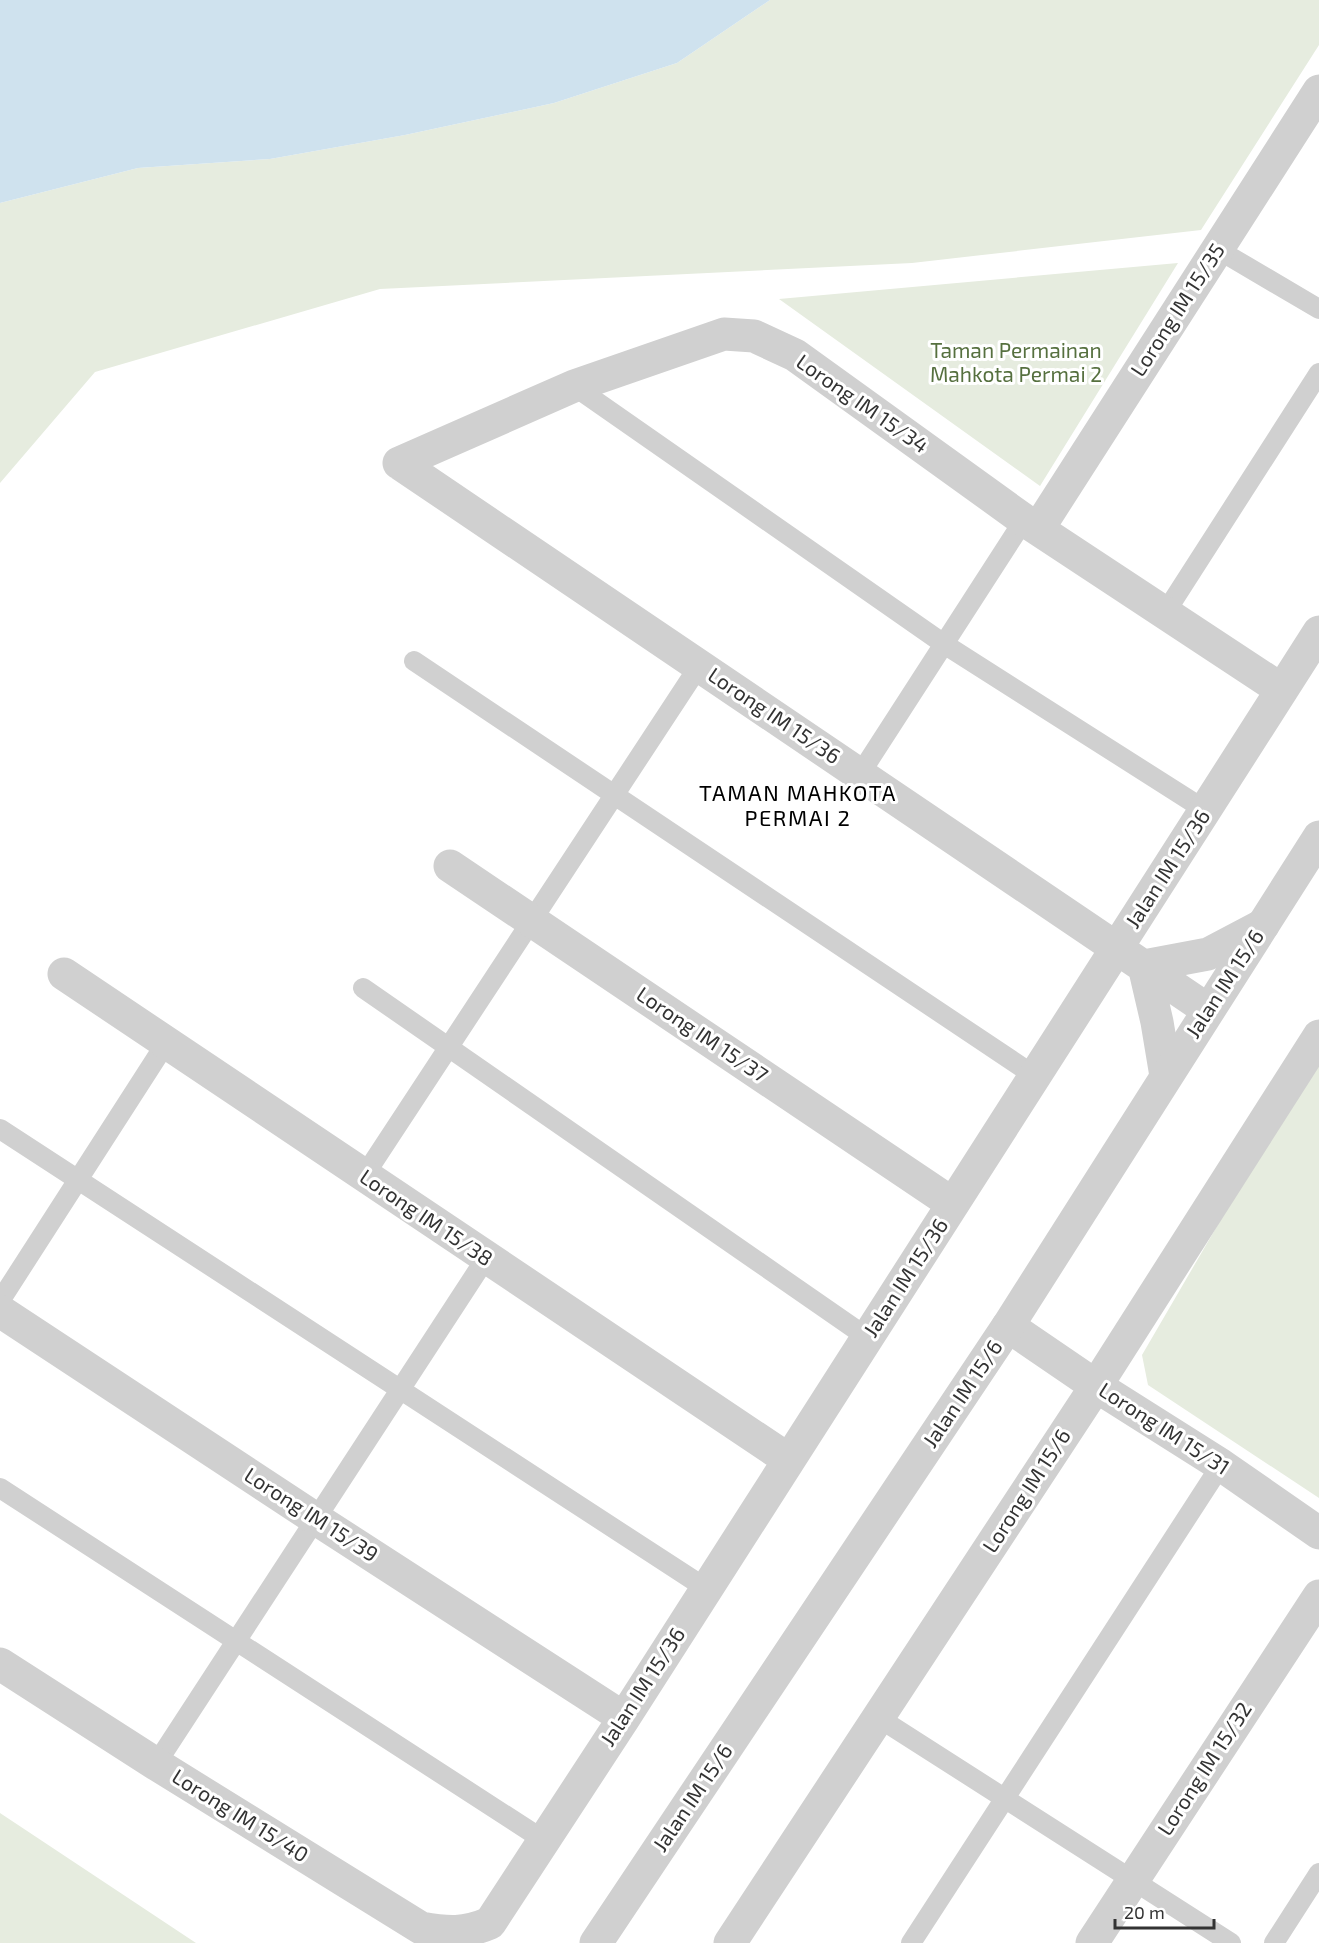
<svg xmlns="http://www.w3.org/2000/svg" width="1319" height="1943" viewBox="0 0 1319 1943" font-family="'Exo 2',sans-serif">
<rect width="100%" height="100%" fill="#fff"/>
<path fill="#e6ecdf" d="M770,0H1319V45L1201,230L912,263L380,289L95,372L0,483V203L138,168L270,159L405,135L554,103L677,63Z
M1178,263L1040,486L779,299Z
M1319,1051V1498L1148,1385L1142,1355Z
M0,1813L196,1943H0Z"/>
<path fill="#cfe2ee" d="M0,0H770L677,63L554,103L405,135L270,159L138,168L0,203Z"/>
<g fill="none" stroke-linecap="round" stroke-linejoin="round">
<path stroke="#d0d0d0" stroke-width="20" d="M1217,249L1319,309
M574,386L944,644L1205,810
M1165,613L1319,373
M414,661L1035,1076
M860,774L1024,520
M363,988L868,1338
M0,1129L707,1589
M364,1176L699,666
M0,1301L166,1043
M0,1488L545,1841
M879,1718L1231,1943
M156,1764L486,1258
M911,1943L1221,1465
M1274,1943L1319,1873"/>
<path stroke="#d0d0d0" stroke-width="33" d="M399,463L574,386L724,334L754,336L795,355L1024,520L1282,690
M399,463L1208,1010
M1038,529L1319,91
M450,866L953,1204
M64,974L789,1460
M1166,1076L1157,1022L1144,966L1208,954L1263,925
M0,1311L316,1519L624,1718
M1008,1326L1096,1386L1221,1465L1319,1533
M0,1664L156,1764L421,1928C448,1933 464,1934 490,1923L624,1718L1319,632
M730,1943L1096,1386L1319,1036
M1092,1943L1319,1596"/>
<path stroke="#d0d0d0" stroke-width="33" d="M596,1943L1008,1326L1319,837"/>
</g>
<g text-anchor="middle" stroke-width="6" stroke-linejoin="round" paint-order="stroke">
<g font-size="21" fill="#333" stroke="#fff">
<text transform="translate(1178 310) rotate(-57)" y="7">Lorong IM 15/35</text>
<text transform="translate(862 404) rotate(35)" y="7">Lorong IM 15/34</text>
<text transform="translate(774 716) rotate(34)" y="7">Lorong IM 15/36</text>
<text transform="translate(1168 869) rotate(-57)" y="7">Jalan IM 15/36</text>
<text transform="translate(1225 984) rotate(-57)" y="7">Jalan IM 15/6</text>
<text transform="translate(702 1035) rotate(34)" y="7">Lorong IM 15/37</text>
<text transform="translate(426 1218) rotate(34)" y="7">Lorong IM 15/38</text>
<text transform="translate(906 1278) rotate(-57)" y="7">Jalan IM 15/36</text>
<text transform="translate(963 1394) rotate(-56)" y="7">Jalan IM 15/6</text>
<text transform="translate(1164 1429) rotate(33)" y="7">Lorong IM 15/31</text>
<text transform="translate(1027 1491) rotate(-57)" y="7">Lorong IM 15/6</text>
<text transform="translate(311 1515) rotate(33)" y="7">Lorong IM 15/39</text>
<text transform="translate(643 1687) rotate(-57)" y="7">Jalan IM 15/36</text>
<text transform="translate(1205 1769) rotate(-57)" y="7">Lorong IM 15/32</text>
<text transform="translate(693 1798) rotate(-56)" y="7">Jalan IM 15/6</text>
<text transform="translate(240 1816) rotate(32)" y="7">Lorong IM 15/40</text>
</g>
<g font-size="21" fill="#56703f" stroke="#fff">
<text x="1016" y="358">Taman Permainan<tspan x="1016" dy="24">Mahkota Permai 2</tspan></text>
</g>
<g font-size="22" letter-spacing="1.5" fill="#000" stroke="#fff">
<text x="798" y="801">TAMAN MAHKOTA<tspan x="798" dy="25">PERMAI 2</tspan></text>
</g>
</g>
<path d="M1115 1919v9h99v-9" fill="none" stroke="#333333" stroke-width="3"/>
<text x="1124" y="1919" font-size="18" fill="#333333" stroke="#ffffff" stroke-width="4.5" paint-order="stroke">20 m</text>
</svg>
